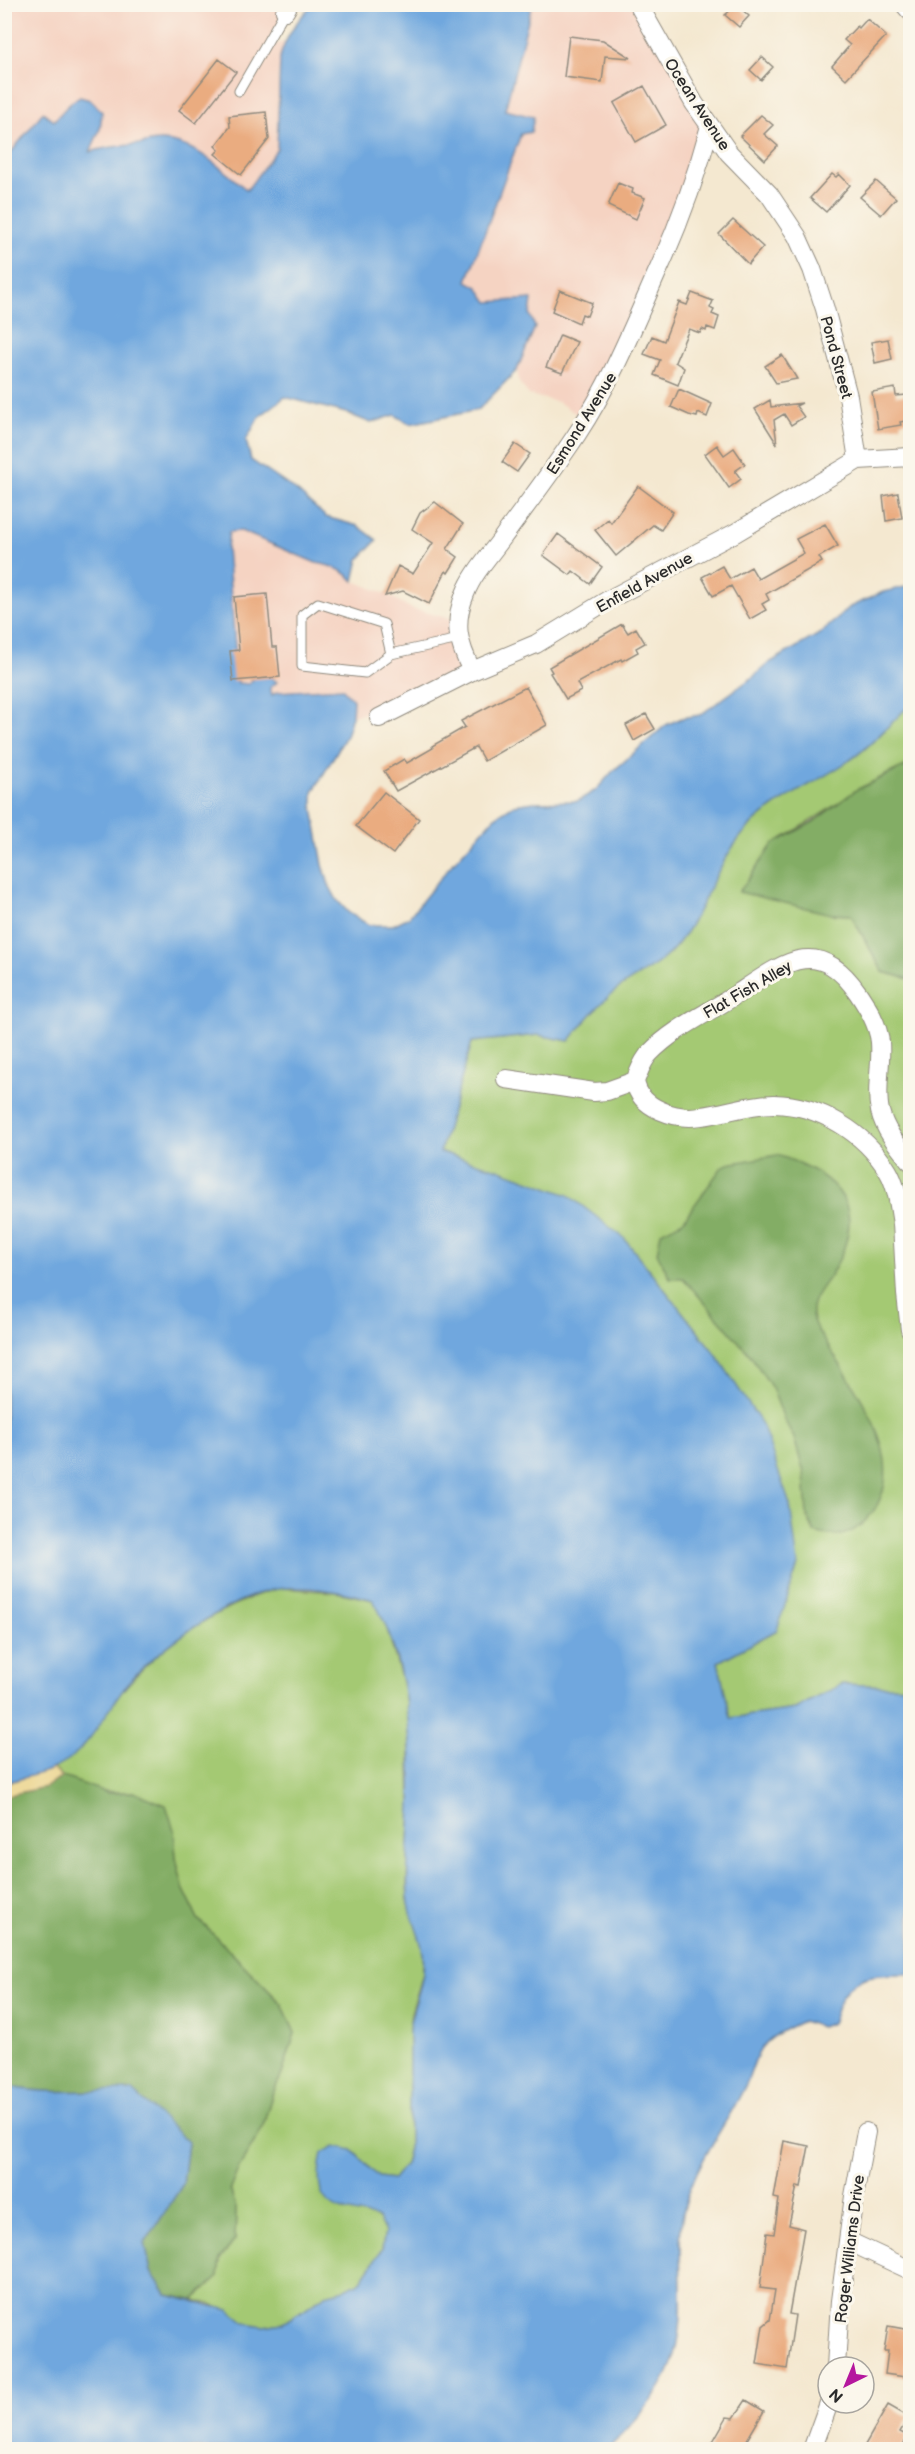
<svg xmlns="http://www.w3.org/2000/svg" width="915" height="2454" viewBox="0 0 915 2454" font-family="'Balsamiq Sans',sans-serif">
<rect width="100%" height="100%" fill="#fbf7ec"/>
<filter id="ink" filterUnits="userSpaceOnUse"><feTurbulence type="fractalNoise" baseFrequency=".0167" numOctaves="2"/><feDisplacementMap in="SourceGraphic" scale="12" xChannelSelector="R" yChannelSelector="G"/><feConvolveMatrix kernelMatrix="1 2 1 2 8 2 1 2 1" color-interpolation-filters="sRGB"/></filter>
<filter id="wash" filterUnits="userSpaceOnUse"><feTurbulence type="fractalNoise" baseFrequency=".008" numOctaves="4" result="noise"/><feDisplacementMap in="SourceGraphic" scale="24" xChannelSelector="R" yChannelSelector="G"/><feGaussianBlur stdDeviation="1.35" result="paint"/><feColorMatrix in="noise" values="0 0 0 0 0 0 0 0 0 0 0 0 0 0 0 0 0 1.4 0 .05"/><feComposite in="paint" operator="in"/></filter>
<g filter="url(#wash)">
<rect width="100%" height="100%" fill="#f4e8d0"/>
<path fill="#f5d3c2" d="M5,5H292L275,32L273,45L284,42L278,74L277,149L247,190L198,151L170,142L158,141L143,144L109,146L89,152L100,129L70,102L54,121L43,112L5,160Z
M532,5H637L710,131L584,419L558,402L529,395L519,382L517,370L535,327L488,302L478,287L467,282L521,134L504,111Z
M241,531L316,563L327,564L347,574L354,581L386,594L412,609L456,620L469,671L397,706L352,716L353,700L272,695L270,688L238,683L227,548L229,532Z"/>
<path fill="#a4c973" stroke="#687a4f" stroke-width="1.5" d="M910,705V764C861,783 820,818 773,844L831,914L851,915L883,972L910,979V1687L842,1684L795,1709L731,1718L718,1662L777,1630L717,1356L624,1238L440,1152L472,1042L538,1035L569,1041C584,1023 600,1001 619,988C640,972 660,966 677,945C706,908 717,858 751,825C779,798 818,782 850,760C873,745 890,723 910,705Z
M280,1588L336,1592L373,1600L384,1618L403,1685L409,1724L411,1804L407,1882L408,1901L421,1937L423,1955V1974L411,2013L409,2030V2148L405,2164L393,2179L378,2177L352,2150L344,2211L378,2218L385,2232L382,2249L361,2281L346,2289L329,2293L283,2323L264,2326L245,2323L212,2304L193,2300L218,2277L220,2260L235,2240L236,2208L230,2189L238,2169L262,2129L272,2095L282,2074L295,2033L282,2004L198,1919L183,1888L176,1859L174,1830L133,1792C104,1793 76,1789 53,1769C84,1751 99,1721 120,1694C158,1646 221,1603 280,1588Z"/>
<path fill="#83ad65" stroke="#576c48" stroke-width="1.5" d="M910,764V979L883,972L851,915L831,914L739,892L773,844L813,822L856,790Z
M777,1155C839,1175 870,1207 833,1271C824,1287 807,1300 813,1320C817,1332 827,1344 834,1355C863,1401 913,1469 867,1519C850,1537 837,1538 814,1532L807,1515L804,1473L794,1438L784,1419L772,1388L751,1356L683,1278H670L657,1253L661,1232L683,1221L722,1167L728,1164Z
M63,1777L108,1793L133,1792L166,1805L174,1830L176,1859L183,1888L198,1919L282,2004L295,2033L282,2074L272,2095L262,2129L238,2169L230,2189L236,2208L235,2240L220,2259L218,2277L193,2300L167,2295L151,2272L145,2243L183,2184L188,2143L132,2091C104,2090 26,2096 5,2084V1796L45,1787Z"/>
<path fill="#eeda9e" stroke="#8c8264" stroke-width="1.5" d="M53,1769L63,1777L45,1787L5,1796V1783Z"/>
<path fill="#6fa7de" stroke="#4d6984" stroke-width="1.5" d="M312,5H532L505,110L534,117L531,132L521,134L467,281L478,287L488,302L532,299L530,315L535,327L517,370L478,410L410,424L395,415L371,423L346,413L285,397L259,417L246,440L251,460L298,492L326,517L358,526L377,540L359,559L354,581C344,570 330,565 316,563L241,531L229,532L227,548L238,683L249,684L261,670L277,682L270,688L272,695L277,692L342,688L353,700L352,716L346,736L313,792V808L323,865L329,885L337,900L349,913L369,925H393L409,917L452,864L495,817L514,805L534,802L578,801L596,790L612,772L666,725L682,718L700,715L753,677L769,663L821,633L850,607L883,592L910,586V705C890,723 873,745 850,760C818,782 779,798 751,825C717,858 706,908 677,945C660,967 640,972 619,988C600,1002 584,1023 569,1041L538,1035L472,1042L440,1152L498,1169L568,1195L624,1238L717,1356L762,1424L790,1505L798,1565L777,1630L718,1662L731,1718L795,1709L842,1684L910,1687V1974C887,1974 856,1972 842,1996C838,2005 836,2014 832,2023L821,2027L803,2021C790,2027 774,2034 764,2045C754,2056 753,2069 747,2082C725,2130 687,2171 681,2226C677,2269 689,2325 671,2366C658,2398 632,2424 608,2449H5V2084C27,2096 104,2090 132,2090L188,2142L183,2184L145,2243L151,2272L167,2295L229,2310L245,2323L264,2326L283,2323L329,2293L346,2289L361,2281L382,2249L385,2232L378,2218C332,2209 311,2207 322,2153L335,2146L352,2150L378,2177L393,2179L405,2164L409,2148V2030C411,2010 421,1992 423,1972C427,1942 410,1923 408,1897C406,1866 410,1835 411,1805C413,1740 406,1656 373,1600C349,1592 303,1585 278,1589C233,1595 160,1647 130,1681C109,1706 94,1741 68,1760C50,1773 25,1777 5,1783V160L43,112L54,121L71,102L80,97L90,100L102,112L100,129L90,152C107,146 123,146 141,144C147,143 153,141 159,141C194,140 222,170 247,190L277,149L280,57C286,36 297,20 312,5Z"/>
<g id="blocks">
<path fill="#eaac80" d="M737,5L749,16L739,27L725,15Z
M867,19L886,36L846,79L832,66L850,45L844,40L857,26L859,28Z
M569,36L603,40L631,58L605,56L602,82L564,77Z
M762,57L773,67L761,80L750,70Z
M219,59L236,72L196,123L179,110Z
M644,86L666,125L636,142L614,103Z
M266,112L269,139L241,175L215,154L219,150L215,146L230,127L229,116Z
M761,115L773,125L764,134L778,146L765,160L740,136Z
M832,174L836,177L839,174L850,185L826,212L810,198Z
M876,181L896,198L881,215L860,197Z
M618,183L633,189L632,193L645,198L636,219L608,206Z
M733,220L763,247L748,264L719,234Z
M560,290L592,303L587,316L582,314L579,323L552,311Z
M692,293L713,301L710,308L714,310L712,314L719,317L715,330L707,327L706,331L702,329L700,333L689,329L675,362L684,368L678,385L654,375L660,360L644,354L652,336L664,341L679,302L687,305Z
M560,335L577,342L562,373L546,367Z
M888,339L892,359L875,363L871,342Z
M782,355L797,379L776,383L765,366Z
M895,388L896,396L907,395L910,420L900,422L901,425L878,429L872,392Z
M679,389L712,404L707,417L698,413L697,417L689,415L671,407Z
M770,400L771,407L802,403L796,406L804,417L791,425L784,414L774,420L777,444L755,409Z
M515,444L530,454L517,472L502,462Z
M717,445L724,455L734,448L745,464L735,471L741,479L729,488L705,454Z
M638,486L673,512L661,530L653,525L616,556L595,530L608,519L611,523Z
M898,493L902,518L886,521L883,496Z
M435,502L463,524L447,549L458,557L448,573L446,571L429,604L403,591L385,596L398,566L413,574L433,543L412,529L420,513Z
M825,524L838,546L819,557L822,562L766,594L769,600L762,604L766,610L750,619L731,586L713,596L702,577L722,566L730,579L751,567L758,579L804,553L796,539Z
M558,534L602,567L590,584L573,571L570,575L543,555Z
M267,594L272,647H277L280,677L233,681L230,651L239,650L234,597Z
M622,624L628,633L636,628L645,643L636,648L638,652L622,661L621,659L577,683L581,691L566,699L550,673L552,672L549,667Z
M526,687L547,725L484,761L476,747L396,791L384,771L404,759L407,763L433,748L432,746L465,727L461,721Z
M646,714L655,729L634,741L626,725Z
M384,792L419,819L393,854L356,826Z
M784,2141L809,2146L801,2187L797,2186L789,2225L804,2229L789,2314L795,2315L787,2369L757,2364L763,2326L770,2320L775,2290L760,2288L767,2233L774,2234L779,2199L774,2198Z
M888,2326L910,2330V2364L907,2363L905,2377L885,2374L888,2351H884Z
M746,2400L764,2411L741,2450H708L727,2417L734,2418Z
M888,2405L909,2417L900,2432L908,2436L900,2450H862Z"/>
</g>
</g>
<g filter="url(#ink)">
<use href="#blocks" fill-opacity="0" stroke="#908a7e" stroke-width="1.5"/>
<g fill="none" stroke-linecap="round" stroke-linejoin="round">
<defs>
<path id="lane" d="M239,91L285,11
M391,654L365,673L302,666V615L318,603L384,624L391,654L459,639"/>
<path id="street" d="M638,4L694,103L729,153L769,194L797,236L812,269L825,309L848,396L858,460
M904,4L910,11
M285,11L289,4
M472,671C458,643 453,624 465,594C473,573 490,555 503,537C528,503 554,469 577,434C610,384 632,330 656,275C678,227 696,178 710,126
M379,718L472,671L536,644L608,600L735,533L858,460L910,457
M506,1079L594,1092L607,1091L635,1081C639,1072 642,1061 650,1053C675,1027 711,1012 740,992C786,961 819,936 858,993C868,1008 878,1024 880,1042C882,1065 875,1089 880,1111C885,1131 898,1146 910,1161
M635,1081C639,1109 677,1120 701,1116C726,1113 748,1104 774,1104C820,1105 864,1132 888,1171C897,1186 899,1206 902,1224
M910,1215L902,1224L906,1294L910,1330
M848,2241L910,2270
M836,2367L840,2301L854,2196L866,2132
M812,2450L829,2403"/>
</defs>
<use href="#lane" stroke="#908a7e" stroke-width="11"/>
<use href="#street" stroke="#908a7e" stroke-width="20"/>
<use href="#lane" stroke="#fff" stroke-width="9"/>
<use href="#street" stroke="#fff" stroke-width="18"/>
</g>
</g>
<g text-anchor="middle" stroke-width="6" stroke-linejoin="round" paint-order="stroke">
<g font-size="16" fill="#2b2b2b" stroke="#fbf7ec">
<text transform="translate(698 104) rotate(57)" y="6">Ocean Avenue</text>
<text transform="translate(837 357) rotate(75)" y="6">Pond Street</text>
<text transform="translate(581 423) rotate(-58)" y="6">Esmond Avenue</text>
<text transform="translate(644 582) rotate(-29)" y="6">Enfield Avenue</text>
<text transform="translate(747 989) rotate(-30)" y="6">Flat Fish Alley</text>
<text transform="translate(849 2249) rotate(-83)" y="6">Roger Williams Drive</text>
</g>
</g>
<rect width="915" height="2454" fill="none" stroke="#fbf7ec" stroke-width="24"/>
<g transform="translate(846 2385) rotate(223)"><circle r="28" fill="#fbf7ec" stroke="#a8a59f" stroke-width="1.5"/>
<path d="M0-4.5L10 22L0 15L-10 22Z" fill="#b5179e"/>
<text y="-9" font-size="16" font-weight="bold" text-anchor="middle" fill="#2b2b2b">N</text>
</g>
</svg>
